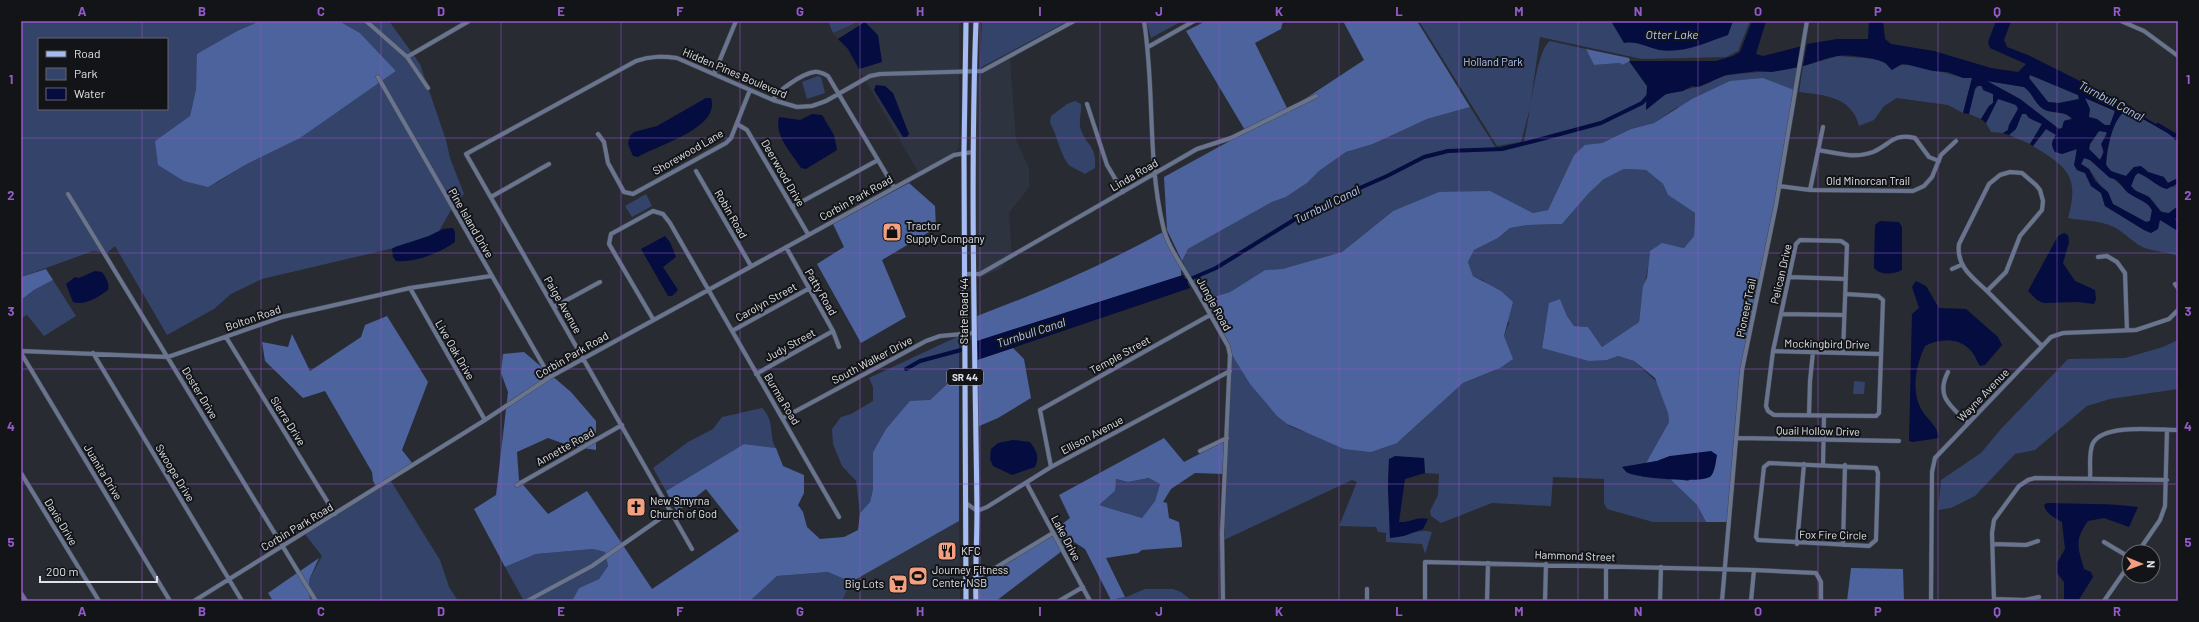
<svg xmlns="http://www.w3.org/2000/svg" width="2199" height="622" viewBox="0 0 2199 622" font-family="Barlow,sans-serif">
<rect width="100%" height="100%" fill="#282b32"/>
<path fill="#2e3340" d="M860,21H959V148L949,158L921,177L859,69L873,65L865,22L838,39L833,33Z
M1010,59L1016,140L1029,168V187L1009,213L1012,256L1000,269L977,279L976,91L979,74Z
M959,521L960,601H842L852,580Z"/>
<path fill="#34436a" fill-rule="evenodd" d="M21,21H260L237,31L198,54L196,89L190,116L155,141L216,183L247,164L299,138L396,71L360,33L339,21H389L420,64L446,140L450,158L464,194L454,205L439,231L429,236L394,248L262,279L231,294L214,309L167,335L115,246L107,253L93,251L21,277ZM39,39H167V109H39Z
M828,21H860L833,33Z
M982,21H1068L980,68Z
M1146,21H1182L1151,38Z
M1419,21H1750L1738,51L1726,57L1642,59L1540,37L1530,108L1521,142L1497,146Z
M1550,41L1586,49L1594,65L1620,63L1622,65L1629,61L1647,86L1646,110C1652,105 1656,99 1662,96C1667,93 1692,88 1697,87C1708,86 1717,76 1729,75C1752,72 1775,72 1799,67L1794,90L1779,85L1676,108L1654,123L1631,129L1602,143L1586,146L1574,155L1548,210L1533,213L1515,205L1393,211L1342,252L1282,269L1265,270L1230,292L1204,300L1182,261L1188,249L1272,202L1286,197L1307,183L1319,171L1346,152L1373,144L1427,119L1470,107L1496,148L1523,144C1530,122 1535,51 1550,41Z
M1838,56L1877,59L1895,68C1908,56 1955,80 1972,78L1963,113L1948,105L1897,98L1884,106L1874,120L1859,126C1852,97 1825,95 1799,92L1803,66Z
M2030,75L2078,95L2079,99L2059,103L2048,102L2029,78Z
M818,76L821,77L825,93L807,99L802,82Z
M1987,81L2024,87C2032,92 2034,103 2043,108C2052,115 2064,110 2072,119L2065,120L2062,128L2059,129L2020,99Z
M1980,85L1984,90L1993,94V103L1989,106L1981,119L1969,114L1968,110L1975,89Z
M2085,98L2115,111L2110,125H2105L2089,117Z
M1998,99L2005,100L2019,107L2009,125L2008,130L2003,133L1991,132L1986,123Z
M1075,101L1081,104C1082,113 1078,121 1081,130C1087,146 1097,146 1095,168L1085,174C1080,171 1075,169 1070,166C1061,158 1057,134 1050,123L1051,116L1067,104Z
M2127,110L2168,133L2178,142V178L2168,183L2163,177L2148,172L2144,168L2132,169L2126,176L2116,174L2107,169C2104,160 2113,123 2119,115C2121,113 2124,111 2127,110Z
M2022,114H2026L2029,118L2042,124L2030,144L2009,135L2016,127Z
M2046,129L2056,134L2052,146L2062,154L2076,149L2077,170L2085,173L2091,186L2101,193L2105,206L2144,230L2151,233L2159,219L2178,231V256C2168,252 2158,252 2148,249C2134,245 2126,233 2114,227C2099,220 2083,221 2068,218C2080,176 2067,167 2033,146Z
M2099,131L2107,132C2106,135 2104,137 2103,141C2101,148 2105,152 2100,160L2089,149L2090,144Z
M2084,158L2090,160L2110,178H2113L2127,191L2149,205L2152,211L2150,221L2146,222L2113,204L2089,169L2081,164Z
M1624,169L1646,170L1663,184L1668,195L1695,213L1694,236L1684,248L1676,246L1650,251C1648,275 1641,297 1639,322L1602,347L1588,327L1574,326L1567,316L1560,299L1545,328L1542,347L1607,360L1618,356L1634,361L1658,383L1668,413L1669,422L1646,463L1622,467L1643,477L1669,478L1697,505L1706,522H1653L1607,509L1604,503V479L1553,477L1551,506L1492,503L1441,523L1431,516L1430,511L1438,495L1439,474L1425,473L1424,458L1389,459L1388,487L1390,538C1404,536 1419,528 1432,532L1425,554L1422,544L1386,542V533L1378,532L1376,527L1339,526L1357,482L1352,480L1224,540L1232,355C1247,378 1265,406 1287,424C1304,438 1373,440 1397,443L1463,383L1500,368L1504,336L1509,323L1484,281L1473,276L1468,262L1474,250L1498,238L1510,228L1528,225L1562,224L1589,193L1604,179Z
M2138,173L2151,179L2156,184L2174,187L2178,183V206L2169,213C2159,214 2156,203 2150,198C2144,192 2135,193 2131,186L2135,176Z
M646,194L652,206L632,217L625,206Z
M53,280L76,316L44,336L27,315L21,318V300L34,290Z
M959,336V373L930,400L886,429L873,452V489L870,502L860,513L856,481L842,466L833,444L832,429L841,417L851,414L873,401V387L869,378Z
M2178,340V389L2110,399L2087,406L2035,450L2015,454L1975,496L1951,508L1938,510L1941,480L1981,453L2000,430L2068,359L2125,358L2163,347Z
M1854,381L1865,382L1864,394H1853Z
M762,408C776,422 768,436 776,448L744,444L666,491L653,468L688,442L713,429L722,417Z
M389,478L440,560L449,587L458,601H310L309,580L322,556L304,533Z
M1150,478L1160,484L1155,501L1142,518L1099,505L1115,491V479L1128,482Z
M593,549L605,552L608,566L599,579L579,588L572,601H524L505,567L536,554Z
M828,572L851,582L842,601H750L777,576Z
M1145,589H1173L1181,592L1192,601L1111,600L1126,597Z"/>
<path fill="#4d639e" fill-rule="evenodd" d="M260,21H339L360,33L396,71L300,138L247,164L208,187L184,181L158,165L155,141L190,116L196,89L197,54L237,31Z
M1206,21H1283L1281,29L1255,43L1288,110L1364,60L1343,21H1417L1470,107L1427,119L1373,144L1346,152L1319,171L1307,183L1286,197L1272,202L1188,249L1182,261L1167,230L1164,177L1246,132L1186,31Z
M1586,49L1629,58L1630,61L1622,65L1620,63L1594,65Z
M1763,78L1794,90L1774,205L1740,370L1727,522H1706L1697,505L1669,478L1689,481L1670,456L1657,461L1646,463L1669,422L1668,413L1655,378L1634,361L1618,356L1607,360L1589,361L1542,348L1549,303L1560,299L1567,316L1574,326L1588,327L1602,347L1639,322L1643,286L1647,278L1650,251L1662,243L1684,248L1694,236L1695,213L1668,195L1663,184L1646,170L1624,169L1604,179L1589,193L1562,224L1528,225L1510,228L1498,238L1474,250L1468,262L1473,276L1501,291L1513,302L1504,336L1513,359L1500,368L1463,383L1397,443L1371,452L1344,449L1287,424L1277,416L1250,384L1232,355L1230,345L1204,300L1230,292L1265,270L1282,269L1342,252L1393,211L1439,192L1490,191L1533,213L1548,210L1574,155L1585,145L1602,143L1631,129L1654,123L1692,99L1730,81Z
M909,183L935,206L936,228L882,260L906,317L861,343L817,264L844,247L833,224Z
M1163,232L1181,268V276L977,341V316C1041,292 1103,265 1163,232Z
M46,269L53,280L34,290L21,300V277Z
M387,316L428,382L402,450L413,464L376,486L373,481L372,472L325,391L303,398L265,361L262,342L288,347L292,334L310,371L361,337L365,325Z
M1013,348L1024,359L1031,398L998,418L977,427V360Z
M524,352L571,392L596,421V450L570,446L548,438L517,452L519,480L548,514L587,491L652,589L739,531L706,489L677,512L666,491L744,444L776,448L783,466L804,475V493L798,505L803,512L807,527L820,539L844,537L858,530L860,513L870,502L873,489V452L886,429L910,401L930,400L959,373V521L851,582L828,572L777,576L750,601H572L579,588L599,579L608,566L605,552L593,549L536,554L505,567L474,509L496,495L508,392L501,373L503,354Z
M1164,438L1184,462L1224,441L1223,474L1195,473L1171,489L1163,502L1167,503L1169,518L1179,522C1180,531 1182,538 1182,547L1142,550L1138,553L1106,558L1125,597L1111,600L1085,549L1074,542L996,601H978V585L1020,550L1044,538L1070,518L1059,495ZM1149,478L1160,484L1155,501L1142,518L1099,505L1115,491L1116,479L1128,482Z
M319,558L309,580L310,601H273L268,593Z
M1851,568L1903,569L1904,601H1847Z"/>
<path fill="#040c40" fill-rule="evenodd" d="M1611,21H1733L1728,35C1707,42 1683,54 1659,50C1646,47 1638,41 1624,43Z
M1752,21H1766L1756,54L1763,56L1802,46L1799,67L1772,72L1757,71L1726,75L1698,87L1692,86L1683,91L1666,94L1646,110L1647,86L1629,61H1716L1733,56L1740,52Z
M1869,21H1883L1885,39L1891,44L1934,51L1991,68L2018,72L2026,64L1990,48L1988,42L1996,21H2011L2004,40L2007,47L2028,55L2132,107V110L2178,137V142L2168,133L2127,110C2112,118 2107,149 2106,165L2111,171L2126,176L2134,167L2141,166L2148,172L2164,177L2168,183L2178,178V183L2167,189C2157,187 2149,177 2138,173L2135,176L2131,186L2136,191L2149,197L2161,212L2169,213L2178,206V215L2175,219L2178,225V231L2160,220L2158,229L2151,233L2144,230L2105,206L2101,193L2091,186L2085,173L2077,170L2074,165L2077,149L2062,154L2055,152C2050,144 2052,141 2056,135L2046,129L2033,146L2030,144L2042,124L2029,118L2026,114H2022L2016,129L2009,135L2003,133L2008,130L2009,125L2018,109L2016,105L1998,99L1986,123L1981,119L1989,106L1993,103V94L1983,90L1982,86H1977L1975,89L1969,114L1963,113L1972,78H1963L1948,72L1933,71L1909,65L1902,64L1892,70C1889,68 1888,65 1885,63C1877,58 1846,54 1837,56C1825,58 1815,63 1803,66L1807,44L1837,39H1868ZM2030,75L2078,95L2079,99L2059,103L2048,102L2029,78ZM1987,81L2024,87C2033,93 2035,105 2045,110C2055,114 2065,110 2072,119L2064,121L2062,128L2059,129L2020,99ZM2085,98L2115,111L2110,125H2105L2097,119L2089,117L2090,109ZM2099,131L2106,132L2107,134L2101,144L2104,152L2100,160L2089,149L2090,144ZM2084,158L2090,160L2110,178C2118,178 2122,187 2127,192C2135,199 2147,200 2152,210L2150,221L2146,222L2113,204L2108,192L2095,181L2089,169L2081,164Z
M865,22L878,35L882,62L859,69L848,49L838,39Z
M876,85L885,86L893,93L909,134L907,137H903L874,90Z
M706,98H711C721,128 658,145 638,157L633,156L628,144L630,136L634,132L657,126Z
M812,114L822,115L834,135L837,150L806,169L801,168C792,153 774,136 779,117L800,120Z
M1880,221L1899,222L1902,227V270C1893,275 1880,275 1874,268L1875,225Z
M453,228L455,232V242C440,253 414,263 396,261L393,257L392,249L395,247L429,236L443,229Z
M2064,233L2068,235L2069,242L2063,263L2075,281L2095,290L2096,299L2094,304L2078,302L2043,303L2037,300L2028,291L2058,236Z
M665,236L670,242L676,257L663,267L678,290L672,296H668L641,249Z
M95,271L102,272C105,276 110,284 108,290C98,297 85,306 73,302L66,284L75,277L79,278Z
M1183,275L1190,288L977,360V341Z
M1916,281L1926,286L1939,308L1966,309L1998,337L2002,345L1985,365L1980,366C1977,362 1976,357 1972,352C1961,338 1942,337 1925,346C1916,365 1910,393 1923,412C1929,421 1938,427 1939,438L1913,442L1909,441L1912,314L1919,308L1912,287Z
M1013,440L1030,442C1036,450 1040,457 1035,467L1012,475L993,466L990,459L991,449L998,443Z
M1711,451L1717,455C1716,461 1715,471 1711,476C1704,484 1639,478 1628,473C1626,472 1624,469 1622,467L1657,461L1670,456Z
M1395,456L1424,458L1425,473L1405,479L1399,522C1410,523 1417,516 1428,519L1423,529L1404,536L1390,538L1388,487L1389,459Z
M2047,503C2078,504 2108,503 2138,507L2129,527L2104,518L2088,521C2074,540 2078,548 2084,569L2091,572L2093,577L2078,601H2064V582L2057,573V563L2065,549L2062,522C2054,517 2046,514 2044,505Z"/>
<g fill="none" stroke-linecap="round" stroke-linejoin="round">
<path stroke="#040c40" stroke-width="4" d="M2158,125L2178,137
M1181,283L1216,268L1310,210L1387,176L1424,157L1448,151L1502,149L1534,141L1601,123L1642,103L1649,95
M906,369L920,361L961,350"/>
<defs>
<path id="minor" d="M366,21L407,57L428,88
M1144,21C1155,89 1147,159 1163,226C1167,246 1182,265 1192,283C1204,303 1216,325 1228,346L1230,355L1222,533L1223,601
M2121,21L2144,31L2178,56
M1148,47L1194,21
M407,57L469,21
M714,74L736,21
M378,77L550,377
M773,100C778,90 802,74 814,72C819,71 824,74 828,76L894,187
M1087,104L1107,165L1123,192
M737,124L747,130L808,234
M598,134L604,142L608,163L624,192L633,194L726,143L731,138L750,90
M1818,150C1836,153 1855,159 1873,152C1891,144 1893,133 1915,138L1929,157L1939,161
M696,171L751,266
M2010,172L2022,173L2036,185L2040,190L2043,201L2042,210L2020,236L2006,272L1987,291C1972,277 1956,266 1959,244L1989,184L2000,175Z
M1779,186L1810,190L1913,191L1924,186L1932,177L1941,155L1956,141
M1810,190L1823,127
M68,194L316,601
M491,197L549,164
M792,207L878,160
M786,247L833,331L839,347
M2098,257L2107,256L2117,262L2125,273L2127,330
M1952,269L1961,265
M964,274H980L1197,149L1231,138L1316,96
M1789,277L1846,279
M2175,284L2178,288
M410,288L485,420
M1987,291L2042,346
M554,307L600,282
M1781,314L1844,315
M653,319L609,244L611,234L653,211L663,214L670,223L839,517
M732,331L808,289
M226,337L335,514
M21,351L168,357L282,317L410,288L491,276
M1773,351L1881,354
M21,353L170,601
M93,353L242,601
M1843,353L1847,245L1841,241L1800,240L1796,244L1773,351L1766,406L1768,411L1774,415L1876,416L1879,413L1883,300L1878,296L1845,294
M1948,372C1935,397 1951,406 1968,423
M756,374L833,331
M1809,415L1810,381L1813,352
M783,418L926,341L940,336L974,333
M1737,438L1899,441
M1200,451L1227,438
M1769,463L1876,468L1878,473L1876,540L1869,546L1758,540L1756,537L1764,467Z
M1823,465L1824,416
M1051,467L1040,410L1210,315
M21,473L99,601
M2090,479C2091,468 2088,453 2093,443C2104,423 2158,430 2178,430
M1027,484L1090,601
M517,485L622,425
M966,503L977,511L987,507L1051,467L1230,371
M2104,542L2129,557
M1797,544L1804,464
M1993,544L2026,545L2038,541
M1843,545L1845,465
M692,549L466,154L636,61C651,56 662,56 677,58L773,100L797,107L812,106L826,101L870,76L880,74L982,71L1074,21
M2138,552L2160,520L2165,506L2167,430
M975,577L987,573L1053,533
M1367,589V601
M21,593L26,601
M1994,599L2025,600L2039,597
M194,601L485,420L550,377L954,155L973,152
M527,601L592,566L671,511
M1059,601L1083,587
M1425,601V562L1754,570
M1487,601L1488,563
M1545,601L1546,564
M1606,601V566
M1660,601L1661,567
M1722,601L1742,370L1776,205L1807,21
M1751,601L1754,570L1816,573L1821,582V601
M1931,601L1932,472L1935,458L2051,337L2063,333L2136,330L2169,319L2178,310
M1994,601L1992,533L1994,520L2019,486L2028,480L2035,478L2167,480
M2104,601L2129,565"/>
<path id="major" d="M966,601L964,152L966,21
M976,601C975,571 977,541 977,510C975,347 970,184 976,21"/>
</defs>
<use href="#minor" stroke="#45484f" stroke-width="5"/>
<use href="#major" stroke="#45484f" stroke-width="6"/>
<use href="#minor" stroke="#69748f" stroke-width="4"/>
<use href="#major" stroke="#a6bcf4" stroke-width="5"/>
</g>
<path fill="none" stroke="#945ac9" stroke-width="1" stroke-opacity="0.55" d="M142,21V39M261,21V601M381,21V601M501,21V601M621,21V601M740,21V601M860,21V601M980,21V601M1100,21V601M1219,21V601M1339,21V601M1459,21V601M1578,21V601M1698,21V601M1818,21V601M1938,21V601M2057,21V601M142,109V601M21,138H2178M21,253H2178M21,369H2178M21,484H2178"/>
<defs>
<symbol id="shop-square" viewBox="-11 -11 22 22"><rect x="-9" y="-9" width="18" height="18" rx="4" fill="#f2a080" stroke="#121417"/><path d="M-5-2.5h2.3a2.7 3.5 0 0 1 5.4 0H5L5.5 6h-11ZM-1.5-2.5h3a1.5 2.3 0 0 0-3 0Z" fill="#111"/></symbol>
<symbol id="church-square" viewBox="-11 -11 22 22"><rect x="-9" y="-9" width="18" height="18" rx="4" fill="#f2a080" stroke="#121417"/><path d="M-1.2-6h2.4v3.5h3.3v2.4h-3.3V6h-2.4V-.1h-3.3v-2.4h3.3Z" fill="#111"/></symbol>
<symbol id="restaurant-square" viewBox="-11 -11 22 22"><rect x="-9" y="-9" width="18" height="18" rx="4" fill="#f2a080" stroke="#121417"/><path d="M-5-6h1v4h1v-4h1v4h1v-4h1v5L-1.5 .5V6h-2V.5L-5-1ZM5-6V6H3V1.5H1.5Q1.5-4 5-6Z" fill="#111"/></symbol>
<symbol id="stadium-square" viewBox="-11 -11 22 22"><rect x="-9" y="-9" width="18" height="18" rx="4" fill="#f2a080" stroke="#121417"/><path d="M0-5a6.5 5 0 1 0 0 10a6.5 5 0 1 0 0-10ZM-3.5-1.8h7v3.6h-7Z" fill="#111"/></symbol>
<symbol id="supermarket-square" viewBox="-11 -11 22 22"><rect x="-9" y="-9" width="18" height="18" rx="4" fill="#f2a080" stroke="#121417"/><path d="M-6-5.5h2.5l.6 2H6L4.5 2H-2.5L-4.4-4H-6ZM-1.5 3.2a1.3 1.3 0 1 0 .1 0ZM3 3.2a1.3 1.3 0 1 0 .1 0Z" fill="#111"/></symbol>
</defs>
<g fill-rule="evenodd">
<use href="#shop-square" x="881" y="221" width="22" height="22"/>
<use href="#church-square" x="625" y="496" width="22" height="22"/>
<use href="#restaurant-square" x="936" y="540" width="22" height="22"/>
<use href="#stadium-square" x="907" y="565" width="22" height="22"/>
<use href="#supermarket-square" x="887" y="573" width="22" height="22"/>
</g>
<g text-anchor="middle" stroke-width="4" stroke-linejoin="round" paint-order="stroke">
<rect fill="#121417" stroke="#a2a4a9" stroke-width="1" x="947" y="369" width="36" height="16" rx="3"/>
<g font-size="10" font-weight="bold" fill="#e0e2e7">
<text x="965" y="381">SR 44</text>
</g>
<g font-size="11" fill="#b1c6fa" stroke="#121417">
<text x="1493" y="66">Holland Park</text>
</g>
<g font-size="11" fill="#e0e2e7" stroke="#121417">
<text transform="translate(735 73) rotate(23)" y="4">Hidden Pines Boulevard</text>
<text transform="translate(688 152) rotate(-30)" y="4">Shorewood Lane</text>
<text transform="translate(783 173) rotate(60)" y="4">Deerwood Drive</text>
<text transform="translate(1134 175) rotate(-30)" y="4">Linda Road</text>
<text x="1868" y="185">Old Minorcan Trail</text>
<text transform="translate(856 198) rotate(-29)" y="4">Corbin Park Road</text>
<text transform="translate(731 214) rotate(60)" y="4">Robin Road</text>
<text transform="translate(471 223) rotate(60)" y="4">Pine Island Drive</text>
<text transform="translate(1781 274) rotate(-77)" y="4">Pelican Drive</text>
<text transform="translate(821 292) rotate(60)" y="4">Patty Road</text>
<text transform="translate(766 302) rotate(-29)" y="4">Carolyn Street</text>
<text transform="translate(1214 304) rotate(61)" y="4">Jungle Road</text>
<text transform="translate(563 305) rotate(60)" y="4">Paige Avenue</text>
<text transform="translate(1746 308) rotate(-78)" y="4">Pioneer Trail</text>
<text transform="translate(964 311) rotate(-90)" y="4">State Road 44</text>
<text transform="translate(253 318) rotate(-19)" y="4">Bolton Road</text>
<text transform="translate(1827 344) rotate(1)" y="4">Mockingbird Drive</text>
<text transform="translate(790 345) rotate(-29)" y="4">Judy Street</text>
<text transform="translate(455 350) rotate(60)" y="4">Live Oak Drive</text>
<text transform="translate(572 355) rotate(-30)" y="4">Corbin Park Road</text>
<text transform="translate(1120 355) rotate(-29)" y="4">Temple Street</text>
<text transform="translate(872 360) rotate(-28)" y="4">South Walker Drive</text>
<text transform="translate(200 393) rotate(59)" y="4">Doster Drive</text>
<text transform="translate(1983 395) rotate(-46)" y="4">Wayne Avenue</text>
<text transform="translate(782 399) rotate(59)" y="4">Burma Road</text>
<text transform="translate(288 421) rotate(58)" y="4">Sierra Drive</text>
<text transform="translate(1818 431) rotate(1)" y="4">Quail Hollow Drive</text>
<text transform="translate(1092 435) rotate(-28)" y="4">Ellison Avenue</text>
<text transform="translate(565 447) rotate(-29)" y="4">Annette Road</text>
<text transform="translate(103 472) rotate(59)" y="4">Juanita Drive</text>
<text transform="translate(175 473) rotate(59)" y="4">Swoope Drive</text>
<text transform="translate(61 522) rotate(59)" y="4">Davis Drive</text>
<text transform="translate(297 527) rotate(-31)" y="4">Corbin Park Road</text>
<text transform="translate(1833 535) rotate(1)" y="4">Fox Fire Circle</text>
<text transform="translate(1066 538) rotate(62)" y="4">Lake Drive</text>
<text transform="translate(1575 556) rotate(2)" y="4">Hammond Street</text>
</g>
<g font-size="11" fill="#e0e2e7" stroke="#121417" text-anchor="start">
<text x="906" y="230">Tractor<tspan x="906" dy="13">Supply Company</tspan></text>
<text x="650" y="505">New Smyrna<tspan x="650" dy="13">Church of God</tspan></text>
<text x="961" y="555">KFC</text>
<text x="932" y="574">Journey Fitness<tspan x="932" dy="13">Center NSB</tspan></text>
<text x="884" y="588" text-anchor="end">Big Lots</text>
</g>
<g font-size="12" font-style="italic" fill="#b5cafe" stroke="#121417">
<text x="1672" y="39">Otter Lake</text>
<text transform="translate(2111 101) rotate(28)" y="4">Turnbull Canal</text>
<text transform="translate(1327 205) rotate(-26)" y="4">Turnbull Canal</text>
<text transform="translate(1031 333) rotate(-18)" y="4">Turnbull Canal</text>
</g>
</g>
<rect width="2199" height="622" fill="none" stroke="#121417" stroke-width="44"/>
<rect x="38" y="38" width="130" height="72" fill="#121417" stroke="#64666a"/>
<rect x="46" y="51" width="20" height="6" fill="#a6bcf4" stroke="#64666a"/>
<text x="74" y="58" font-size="12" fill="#e0e2e7">Road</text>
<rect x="46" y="68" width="20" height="12" fill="#34436a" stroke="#64666a"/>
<text x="74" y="78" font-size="12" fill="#e0e2e7">Park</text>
<rect x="46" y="88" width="20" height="12" fill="#040c40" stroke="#64666a"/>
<text x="74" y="98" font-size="12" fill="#e0e2e7">Water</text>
<g transform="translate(2141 564) rotate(91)"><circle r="19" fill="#121417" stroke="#64666a"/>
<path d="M0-3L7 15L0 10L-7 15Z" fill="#f2a080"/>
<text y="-6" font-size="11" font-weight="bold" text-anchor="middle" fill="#e0e2e7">N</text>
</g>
<path d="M40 576v6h117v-6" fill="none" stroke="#e0e2e7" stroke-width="2"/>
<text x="46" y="576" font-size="12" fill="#e0e2e7" stroke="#121417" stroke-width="3" paint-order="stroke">200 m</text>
<rect x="22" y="22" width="2155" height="578" fill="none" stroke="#945ac9" stroke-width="1.5"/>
<g font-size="13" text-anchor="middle" font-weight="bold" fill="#945ac9">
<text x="82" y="16">A</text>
<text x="202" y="16">B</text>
<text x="321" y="16">C</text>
<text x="441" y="16">D</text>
<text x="561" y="16">E</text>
<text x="680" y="16">F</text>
<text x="800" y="16">G</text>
<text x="920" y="16">H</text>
<text x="1040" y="16">I</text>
<text x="1159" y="16">J</text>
<text x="1279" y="16">K</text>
<text x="1399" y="16">L</text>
<text x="1519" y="16">M</text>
<text x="1638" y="16">N</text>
<text x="1758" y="16">O</text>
<text x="1878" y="16">P</text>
<text x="1997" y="16">Q</text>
<text x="2117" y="16">R</text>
<text x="11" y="84">1</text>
<text x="2188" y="84">1</text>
<text x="11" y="200">2</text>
<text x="2188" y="200">2</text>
<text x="11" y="316">3</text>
<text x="2188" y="316">3</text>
<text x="11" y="431">4</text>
<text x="2188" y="431">4</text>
<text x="11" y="547">5</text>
<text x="2188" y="547">5</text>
<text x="82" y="616">A</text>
<text x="202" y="616">B</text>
<text x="321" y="616">C</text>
<text x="441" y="616">D</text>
<text x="561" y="616">E</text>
<text x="680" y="616">F</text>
<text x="800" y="616">G</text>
<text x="920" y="616">H</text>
<text x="1040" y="616">I</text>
<text x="1159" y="616">J</text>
<text x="1279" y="616">K</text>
<text x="1399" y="616">L</text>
<text x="1519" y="616">M</text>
<text x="1638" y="616">N</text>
<text x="1758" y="616">O</text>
<text x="1878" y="616">P</text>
<text x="1997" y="616">Q</text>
<text x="2117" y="616">R</text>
</g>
</svg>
